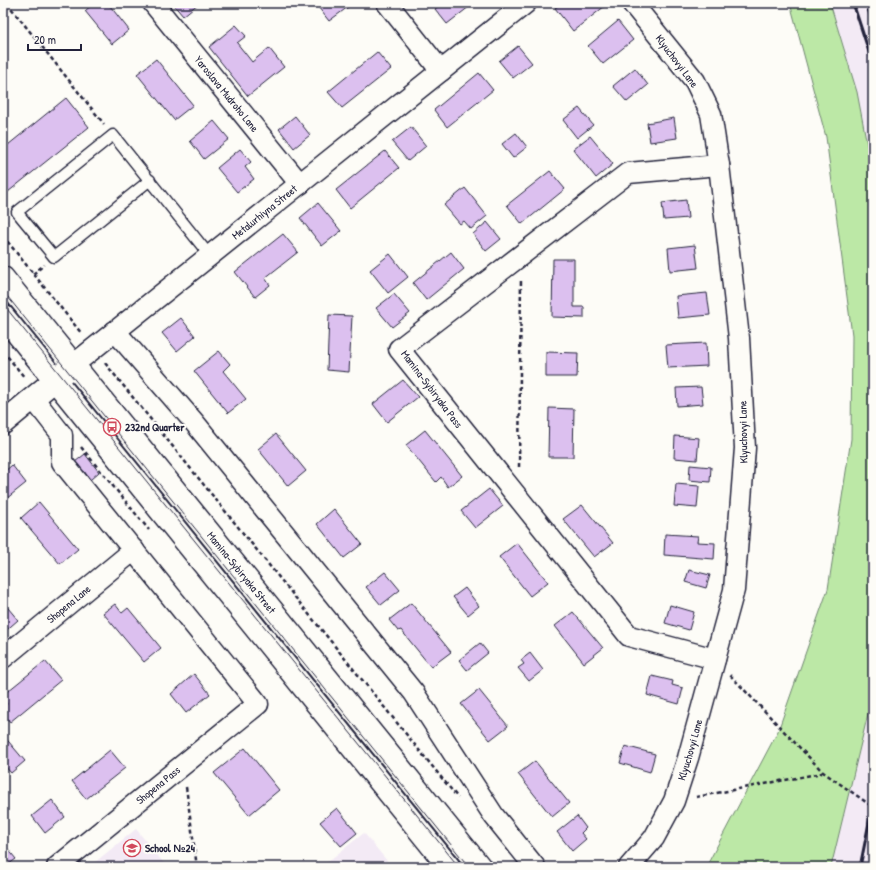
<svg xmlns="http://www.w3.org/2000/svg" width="876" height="870" viewBox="0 0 876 870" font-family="'Patrick Hand',sans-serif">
<rect width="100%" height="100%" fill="#fdfcf7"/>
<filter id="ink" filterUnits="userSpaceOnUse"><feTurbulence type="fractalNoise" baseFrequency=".025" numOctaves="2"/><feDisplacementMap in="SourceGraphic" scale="8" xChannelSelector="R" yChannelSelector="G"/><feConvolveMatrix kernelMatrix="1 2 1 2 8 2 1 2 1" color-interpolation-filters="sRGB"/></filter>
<g filter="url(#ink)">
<path fill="#f3eaf5" d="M830,3H873V176L857,92Z
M873,693V867H831L861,743Z
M136,829L167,867H89Z
M364,833L392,867H321Z"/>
<path fill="#bce8a6" stroke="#6f8570" d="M790,3H830L857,92L873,176V693L831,867H706L778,731L828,589L851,439L852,335L826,137Z"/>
<path fill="#dcc0ef" stroke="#22223b" d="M69,3H78L72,7Z
M94,3H113L110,6L129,30L112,44L85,11Z
M172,3H199L183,16Z
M315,3H345L348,7L329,21Z
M438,3H474L447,24L435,9L440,5Z
M562,3H602L605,6L573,31L555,8Z
M618,21L633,40L603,64L588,46Z
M236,25L246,36L237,43L252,62L269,48L284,67L248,96L209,47Z
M518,46L532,63L513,78L499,61Z
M377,52L391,69L342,108L328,92Z
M156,59L193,105L174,120L137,74Z
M635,68L648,85L627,102L613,86Z
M479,73L493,90L447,127L434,110Z
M66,98L89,127L3,196V149Z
M579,108L593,125L577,138L563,120Z
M295,116L310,135L294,148L279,129Z
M674,118L677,138L650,142L647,123Z
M214,121L229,139L204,159L190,141Z
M411,127L426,146L408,161L392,142Z
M516,133L527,147L513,158L502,144Z
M590,136L613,164L596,178L573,149Z
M240,149L251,162L245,167L254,179L237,192L217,168Z
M385,151L399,168L350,208L336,190Z
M550,171L565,189L522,224L507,205Z
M465,188L487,216L471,229L464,221L460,224L444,205Z
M686,200L688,218L664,220L662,203Z
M318,203L341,231L322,246L300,218Z
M487,222L501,239L486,251L473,234Z
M283,234L298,252L265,278L270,285L255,297L235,272Z
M695,245L698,268L670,271L668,248Z
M451,252L464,269L426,300L413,283Z
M390,254L408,277L388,293L370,270Z
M553,259H574V307H584V318L552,317Z
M707,293L710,315L678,318L676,296Z
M394,294L410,313L392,327L376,308Z
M329,315L352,316L349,372L327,370Z
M181,318L195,336L177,351L162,333Z
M706,343L707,366L668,368L666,345Z
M219,351L230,364L223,371L246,399L228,413L194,371Z
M546,352L578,353L577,377H546Z
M403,380L418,397L387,422L373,404Z
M701,387L703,404L677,406L676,388Z
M549,408L574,409L573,457H548Z
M425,430L462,476L448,487L441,477L436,482L406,445Z
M276,434L306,471L288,486L258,449Z
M675,436L699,438L697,460L674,458Z
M85,454L99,472L90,480L84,471L78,476L70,466Z
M12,465L26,483L6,499L3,496V473Z
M690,465L711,467L710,482L689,480Z
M676,484L699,486L697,508L674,506Z
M489,489L503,506L475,528L461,511Z
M39,502L78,549L60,564L21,518Z
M582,505L613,543L594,557L563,519Z
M334,509L362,544L344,558L317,524Z
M665,534L698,536L697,542L715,543L714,559L664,555Z
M517,543L548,582L530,596L499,557Z
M689,570L710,575L706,588L685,582Z
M385,572L400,590L381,605L366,587Z
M465,588L479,606L468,615L453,597Z
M3,602L18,620L3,633Z
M411,603L451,652L431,667L401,630L398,631L389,620Z
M115,604L122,613L128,608L161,648L144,662L103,613Z
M670,605L694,612L689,630L665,623Z
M573,612L603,648L584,663L555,626Z
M480,643L488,653L467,670L459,660Z
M530,653L543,670L529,681L518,668L524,664L521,660Z
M45,661L61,680L10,722L3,713V707L7,704L3,699V695Z
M194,674L210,694L186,713L171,694Z
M652,676L673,681L672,685L683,688L679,704L647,695Z
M479,690L508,726L490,740L461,704Z
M3,735L25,761L11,773L3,764Z
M625,746L655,754L650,772L620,763Z
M245,748L279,790L249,815L214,773Z
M110,750L125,768L86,799L72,781Z
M535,761L569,803L552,817L518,774Z
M52,800L65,817L45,833L32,816Z
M337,808L357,833L341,846L320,822Z
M577,816L586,828L581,833L586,839L572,851L557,832Z
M3,843L16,859L5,867H3Z"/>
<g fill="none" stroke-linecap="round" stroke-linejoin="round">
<defs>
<path id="service" d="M150,180L54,257L17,212L113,135L210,256"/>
<g id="minor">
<path id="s1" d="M153,3L300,184"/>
<path d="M387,3L441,71"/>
<path d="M115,331L194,422L414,693L494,816L535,867"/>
<path id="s2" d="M73,365L526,3"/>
<path d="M33,398L62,435V462L258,704L57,867"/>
<path id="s3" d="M3,658L134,550"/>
<path d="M715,659L629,636L399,349L628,173L719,165"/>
<path id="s4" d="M629,867L654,838L674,801L688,758L734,590L745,448L739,338L719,165L711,114L695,81L632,3"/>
</g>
<path id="tertiary" d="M3,423L73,365"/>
<g id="secondary">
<path id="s5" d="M3,278L480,867"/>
<path d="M3,316L449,867"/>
</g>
</defs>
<use href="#service" stroke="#22223b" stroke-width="13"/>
<use href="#minor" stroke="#22223b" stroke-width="23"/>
<use href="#tertiary" stroke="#22223b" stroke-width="25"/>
<use href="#secondary" stroke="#22223b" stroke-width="25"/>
<path stroke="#22223b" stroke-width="2.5" stroke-dasharray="4 3" stroke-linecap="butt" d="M7,3L104,124
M3,223L7,220
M3,236L82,334
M33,274L44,265
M3,351L25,378
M105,363L458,798
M81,447L149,530
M519,467L521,278
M730,675L823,772L873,807
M186,787L197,867
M696,797L822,773"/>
<use href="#service" stroke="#fdfcf7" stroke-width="10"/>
<use href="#minor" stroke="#fdfcf7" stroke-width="20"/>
<use href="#tertiary" stroke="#fdfcf7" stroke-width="22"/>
<use href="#secondary" stroke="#fdfcf7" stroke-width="22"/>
<path stroke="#22223b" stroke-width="1" d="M3,291L469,867
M3,304L459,867"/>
<path stroke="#22223b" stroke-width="3" d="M853,3L873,64
M866,3L873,23
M860,867L873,803"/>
</g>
</g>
<defs>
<symbol id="bus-ring" viewBox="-11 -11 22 22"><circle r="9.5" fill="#fdfcf7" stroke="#d1495b" stroke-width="1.5"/><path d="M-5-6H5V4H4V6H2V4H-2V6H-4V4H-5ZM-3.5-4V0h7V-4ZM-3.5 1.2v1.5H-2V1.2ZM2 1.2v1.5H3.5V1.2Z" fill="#d1495b"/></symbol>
<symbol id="school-ring" viewBox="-11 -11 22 22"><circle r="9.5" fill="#fdfcf7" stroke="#d1495b" stroke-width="1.5"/><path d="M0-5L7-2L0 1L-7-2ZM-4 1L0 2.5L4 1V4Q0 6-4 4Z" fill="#d1495b"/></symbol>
</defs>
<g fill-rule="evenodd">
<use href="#bus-ring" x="102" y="417" width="20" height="20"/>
<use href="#school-ring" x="122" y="838" width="20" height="20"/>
</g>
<g text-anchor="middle" stroke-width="4" stroke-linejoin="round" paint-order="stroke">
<g font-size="11" fill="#22223b" stroke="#fdfcf7">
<text transform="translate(677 61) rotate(53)" y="4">Klyuchovyi Lane</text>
<text dy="4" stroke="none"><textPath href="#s1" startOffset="117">Yaroslava Mudroho Lane</textPath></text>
<text dy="4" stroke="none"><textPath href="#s2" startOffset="245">Metalurhiyna Street</textPath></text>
<text transform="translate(432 389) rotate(53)" y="4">Mamina-Sybiryaka Pass</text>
<text transform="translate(743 432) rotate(-91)" y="4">Klyuchovyi Lane</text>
<text dy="4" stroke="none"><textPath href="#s5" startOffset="379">Mamina-Sybiryaka Street</textPath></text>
<text dy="4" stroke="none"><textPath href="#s3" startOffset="85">Shopena Lane</textPath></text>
<text dy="4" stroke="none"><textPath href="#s4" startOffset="134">Klyuchovyi Lane</textPath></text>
<text transform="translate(158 785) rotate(-39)" y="4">Shopena Pass</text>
</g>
<g font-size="11" font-weight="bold" fill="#22223b" stroke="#fdfcf7" text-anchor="start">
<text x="125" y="431">232nd Quarter</text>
<text x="145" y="852">School №24</text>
</g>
</g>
<rect width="876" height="870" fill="none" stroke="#fdfcf7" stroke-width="16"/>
<rect x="8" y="8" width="860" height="854" fill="none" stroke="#22223b" stroke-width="1.5" filter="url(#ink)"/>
<path d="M28 44v6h53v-6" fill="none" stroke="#22223b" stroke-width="2"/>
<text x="34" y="44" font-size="12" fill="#22223b" stroke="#fdfcf7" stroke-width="3" paint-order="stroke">20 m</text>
</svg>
